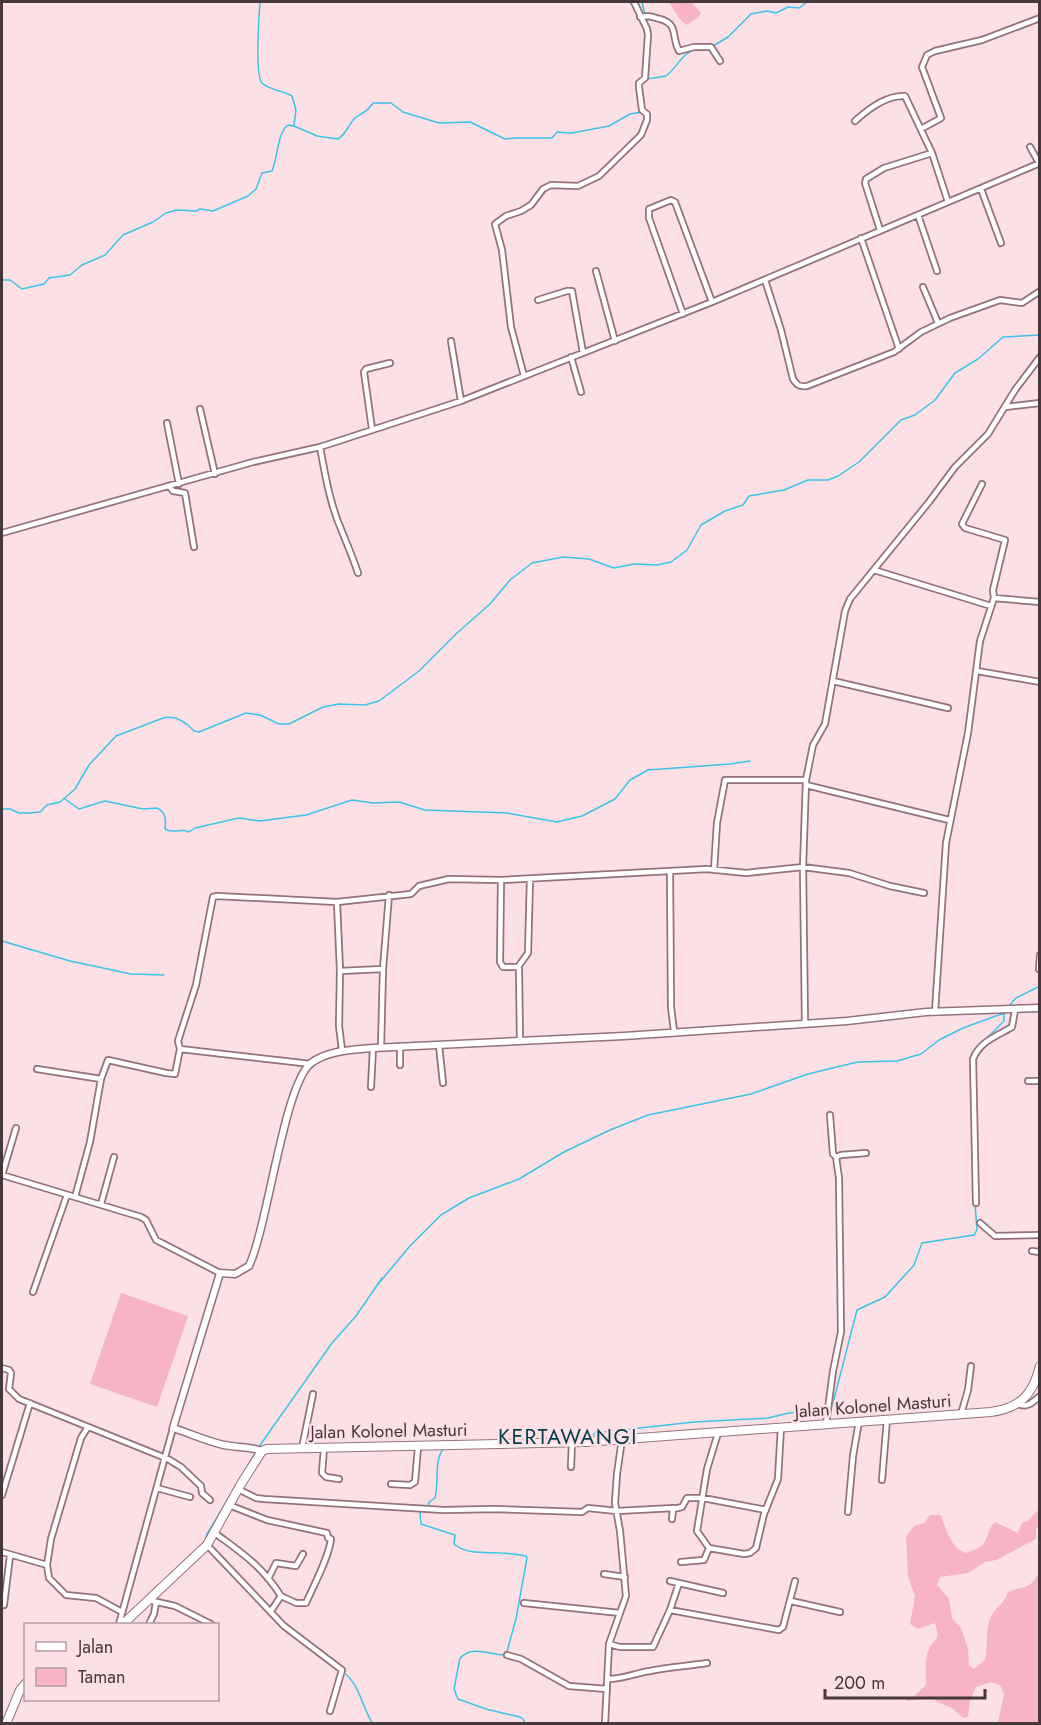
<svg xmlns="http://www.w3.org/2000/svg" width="1041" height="1725" viewBox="0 0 1041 1725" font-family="Jost,sans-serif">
<rect width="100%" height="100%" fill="#fddfe6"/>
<path fill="#f6b4c5" d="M669,2H691L701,13L698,18L686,25L679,18Z
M121,1293L188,1316L157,1407L90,1384Z
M1039,1509V1526L1036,1528V1539L996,1560L985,1562L968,1573L940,1577L937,1585L949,1599L952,1618L961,1628L968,1649L969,1665L974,1669L985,1660C988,1646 985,1629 991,1616C996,1607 1005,1603 1008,1592C1026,1585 1028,1591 1039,1573V1723H998L1004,1694L1000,1685L991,1682L976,1687L970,1701L968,1717L963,1718L952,1708L937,1702L932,1697L907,1701V1699L913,1697L926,1685C926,1675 924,1659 929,1649C935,1635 941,1645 935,1623L918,1629L910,1624L915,1596L908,1577L906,1537L914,1526L924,1523L930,1515H941C946,1530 950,1546 965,1553C971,1551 979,1549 983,1544C989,1537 988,1528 995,1522L1018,1533L1022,1523L1028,1521Z"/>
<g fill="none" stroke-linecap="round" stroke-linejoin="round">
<path stroke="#3ac5e7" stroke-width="1.5" d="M260,2C259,16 255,75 262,83C269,90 284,91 292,96L296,110L294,125
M642,2L647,24
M713,46L728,37L751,14L767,11L776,13L788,7L799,8L807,2H819
M647,79L666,76C677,68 682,52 697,49
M2,280H10L22,289L44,284L49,278L70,275L82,265L105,255L123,235L153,222L166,213L177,210L196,211L200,209L213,211L248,196L256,189L262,173L272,171C278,158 277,133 288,125L294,126L317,136L338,139C346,134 348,126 354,119C361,112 365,115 373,103H391L403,112L439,123L470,122L505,139L516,138H552L557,132L572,133L609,126L630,114L642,112
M65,799L79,809L105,801L143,809L157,808C166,812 166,820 165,829C173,834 181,828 189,832L195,828L239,818L260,821L306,815L352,800L373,803L399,802L425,810L507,813L557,822L582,816L615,799L630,780L648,770L730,764L750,761
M2,809H10L19,813H29L40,812L47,805L60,802L75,789L89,765L116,736L163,718C176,715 186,722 194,731L199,732L246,713L260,715L279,724H289L323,707L339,704L365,705L379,701L419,671L457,633L490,604L510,580L532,563L563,557L589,559L614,568L634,564L657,565L671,562L687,550L701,525L725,511L743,505L749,496L784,490L808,480H828L838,476L859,462L901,420L915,415L935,400L955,373L978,359L1003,337L1040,335
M2,941L70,961L131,974L164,975
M1008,1007L1016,998L1040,986
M985,1040L1004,1021V1013
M972,1056L974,1051L981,1044
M830,1409L833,1403L857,1310L885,1297L914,1265L922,1243L974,1235L977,1230L975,1204
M591,1438L595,1433L694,1422L768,1418L789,1413L825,1409
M258,1448L332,1343L356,1316L382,1278L379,1283L410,1246L441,1215L469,1198L519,1179L564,1152L610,1130L648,1115L751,1094L808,1074L841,1066L858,1062L897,1061L921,1054L939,1040L963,1028L1004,1013
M238,1482L256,1452
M428,1507L429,1502L435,1498C439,1482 434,1462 443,1449
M424,1511L420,1512L421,1524L455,1535L454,1544C467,1555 486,1552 501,1553C509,1553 518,1555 526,1556L527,1558L516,1619L506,1655C490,1656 474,1644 460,1658L454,1689L458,1699L486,1709L520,1717L523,1719L525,1724
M205,1542L207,1534L233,1491
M290,1633L334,1667
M343,1672C360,1684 362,1708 373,1724"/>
<defs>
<path id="minor" d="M640,17C649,15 652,17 660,19C679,24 671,37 679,51L694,47H711L720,61
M855,121C868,109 887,95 905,96L932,153L948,202
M921,129L941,118L922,67L927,55L935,51L982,40L1040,18
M1030,147L1039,163
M981,189L1001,243
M918,215L937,271
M880,230L865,183L866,179L884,168L932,153
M861,238L899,349
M596,271L615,341
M765,280L781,330L793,379C797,385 799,387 807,386L894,352L921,332L950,318L1000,300L1022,303L1040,291
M923,287L938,323
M538,300L567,291H572L583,353
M683,314L649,218V209L671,200L675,202L712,302
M451,341L461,401
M571,357L581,392
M524,376L511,327L502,250L495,224L506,216L521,211L531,205L543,189L551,185L578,186L599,176L641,135L647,120V114L642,110L639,87V83L645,78L648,35L647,29L634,2
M1005,407L1040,403
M200,409L215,474
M167,423L179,484
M372,429L364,372L366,369L390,363
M320,447C325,474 330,504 341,529C347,544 353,558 358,573
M982,484L962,524L965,528L1005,540L993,590L994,598
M169,486L173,491L185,493L194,547
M2,533L253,462L320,447L461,401L712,302L1040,163
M874,570L991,606
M977,671L1040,682
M833,681L948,708
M806,785L949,820
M714,870L717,823L725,780H806
M670,872L671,1007L674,1031
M501,880L500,962L503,967H518L519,969L520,1041
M518,967L528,953L530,879
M1039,969L1040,955
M340,971L383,969
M935,1012L946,843L968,733L980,641L994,598L1040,602
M805,1024L803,867L806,780L813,745L825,724L845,611L850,599L929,502L955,467L988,434L1015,390L1040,357
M439,1045L443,1083
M400,1046V1065
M381,1047L383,969L389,895
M342,1050L339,1026L340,971L337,902L411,894L419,886L449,879L501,880L707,869L746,873L803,867L849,873L890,886L924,893
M311,1064L180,1049L178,1041L196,985L213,897L217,896L337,902
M37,1069L101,1079L90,1142L75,1197
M101,1079L108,1060L166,1073L175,1074L180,1049
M1028,1081H1040
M371,1087L373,1048
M836,1157L841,1155L866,1153
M2,1175L141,1217L146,1220L156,1240L220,1273
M2,1175L16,1128
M976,1203L973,1059C980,1041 997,1036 1012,1027L1015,1010
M101,1204L114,1157
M980,1223L995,1236L1040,1235
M1032,1251L1040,1252
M33,1292L67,1195
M2,1368L9,1370L11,1373L9,1389L19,1399L168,1459L181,1467L201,1486L202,1493L210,1500
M1018,1404C1027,1408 1032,1403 1040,1396
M961,1414L968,1390L971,1366
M826,1424L833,1371L841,1332L839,1178L836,1157L833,1154L830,1115
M302,1448L313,1394
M324,1448L322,1473L326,1477L339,1479
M571,1467L572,1442
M882,1480L887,1419
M391,1484L410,1485L415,1482L418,1447
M157,1488L190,1497
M238,1489L256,1498L264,1499L444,1510L494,1509L582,1512L588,1508L617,1511L674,1508
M2,1495L30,1403
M229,1505L267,1520L327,1533L328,1538L331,1539C329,1557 314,1585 306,1603H296L281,1596L271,1611
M848,1512L853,1456L859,1421
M672,1519L673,1509L682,1507L687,1498H703L766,1510
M215,1533C243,1554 261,1565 281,1596
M207,1545L284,1626L342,1670L330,1711
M709,1548L744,1554L750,1553L756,1548L764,1514L778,1479L781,1427
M709,1548L697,1531L707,1469L718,1433
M2,1552L47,1565L49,1578L66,1595L96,1598L122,1612
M681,1562L704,1560L709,1548
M47,1565L51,1539L81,1438L88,1427
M604,1574L625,1577
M269,1577L276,1563L296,1566L303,1554
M670,1581L723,1593
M148,1600L175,1606L211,1624
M791,1601L840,1612
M524,1603L620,1613
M4,1605L10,1556
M670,1610L679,1583
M119,1624L173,1428
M149,1624L154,1614L156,1602
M609,1644L620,1647H653L670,1610L779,1630L783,1627L795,1581
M507,1655L521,1659L569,1686L607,1689
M608,1679C623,1679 636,1673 650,1671C669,1667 688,1666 707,1663
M605,1724L609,1644L626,1596L620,1531L615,1503L617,1474L622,1439"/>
<path id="tertiary" d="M262,1451C250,1446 234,1448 220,1444C204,1440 189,1433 173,1428L220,1273L235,1274L249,1266C268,1225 284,1085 311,1063C329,1050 352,1050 373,1048L624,1036L847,1021L926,1012L1040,1008"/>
<path id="primary" d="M123,1624L207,1545L241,1484L262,1451L267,1449L585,1442L991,1412C1020,1408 1033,1395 1040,1366
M6,1724L20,1690L26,1683"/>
</defs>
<use href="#minor" stroke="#93727a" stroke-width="8"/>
<use href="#tertiary" stroke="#93727a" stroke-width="9"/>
<use href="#primary" stroke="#93727a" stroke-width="10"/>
<use href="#minor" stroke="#fff" stroke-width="4.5"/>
<use href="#tertiary" stroke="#fff" stroke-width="6"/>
<use href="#primary" stroke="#fff" stroke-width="8"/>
</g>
<g text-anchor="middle" stroke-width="5" stroke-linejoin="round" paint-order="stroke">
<g font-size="18" fill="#47383c" stroke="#fddfe6">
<text transform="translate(873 1406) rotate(-4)" y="6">Jalan Kolonel Masturi</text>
<text transform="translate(389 1431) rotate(-1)" y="6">Jalan Kolonel Masturi</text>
</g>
<g font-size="21" letter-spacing="1.5" fill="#003c49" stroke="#fddfe6">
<text x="568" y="1444">KERTAWANGI</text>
</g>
</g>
<rect width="1041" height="1725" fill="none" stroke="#47383c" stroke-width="6"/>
<rect x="24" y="1623" width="195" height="78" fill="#fddfe6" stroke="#b49ca2" stroke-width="1.5"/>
<rect x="36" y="1642" width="30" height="9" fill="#ffffff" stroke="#b49ca2" stroke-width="1.5"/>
<text x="78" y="1653" font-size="18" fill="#47383c">Jalan</text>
<rect x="36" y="1668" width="30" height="18" fill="#f6b4c5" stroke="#b49ca2" stroke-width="1.5"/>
<text x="78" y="1683" font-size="18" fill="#47383c">Taman</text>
<path d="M825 1689v9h160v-9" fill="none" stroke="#47383c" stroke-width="3"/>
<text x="834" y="1689" font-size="18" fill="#47383c" stroke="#fddfe6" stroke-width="4.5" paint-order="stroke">200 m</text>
</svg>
